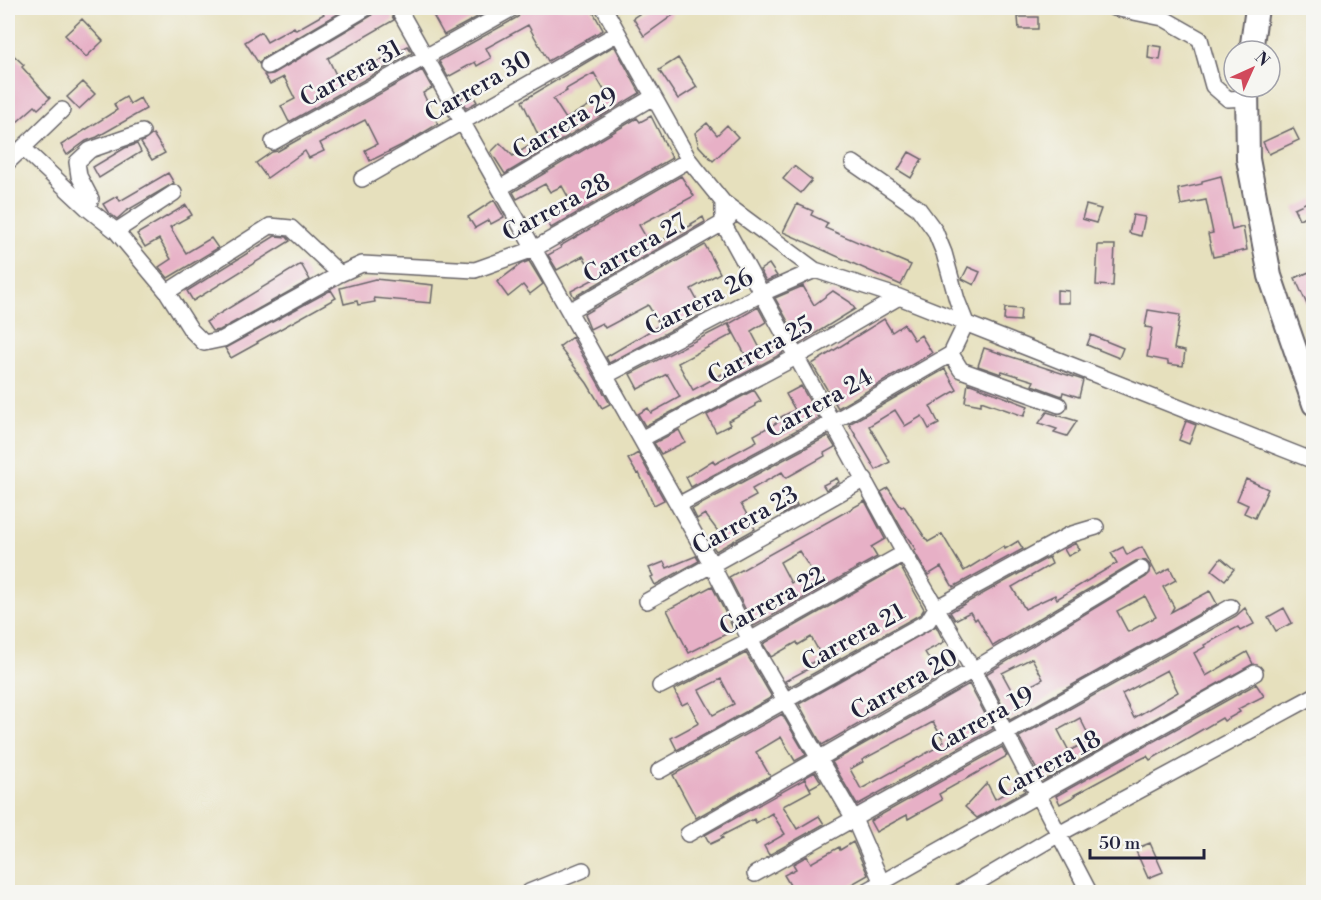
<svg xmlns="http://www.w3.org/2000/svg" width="1321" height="900" viewBox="0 0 1321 900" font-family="'Libre Bodoni',serif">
<rect width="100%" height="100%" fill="#f6f6f2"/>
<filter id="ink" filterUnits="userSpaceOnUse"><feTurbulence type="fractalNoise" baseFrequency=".0167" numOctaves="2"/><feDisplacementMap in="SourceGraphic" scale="12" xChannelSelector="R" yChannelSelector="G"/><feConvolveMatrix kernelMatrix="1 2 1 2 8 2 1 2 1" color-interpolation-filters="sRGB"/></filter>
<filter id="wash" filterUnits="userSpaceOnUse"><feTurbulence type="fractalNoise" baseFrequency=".008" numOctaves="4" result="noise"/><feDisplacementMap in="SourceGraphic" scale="24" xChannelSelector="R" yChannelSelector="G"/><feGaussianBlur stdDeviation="1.35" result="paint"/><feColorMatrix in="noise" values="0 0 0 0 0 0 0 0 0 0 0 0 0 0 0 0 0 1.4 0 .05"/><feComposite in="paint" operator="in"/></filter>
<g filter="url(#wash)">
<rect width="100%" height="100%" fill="#e6e0bd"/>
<g id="blocks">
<path fill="#e7b0c6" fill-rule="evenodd" d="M320,8H348L263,58L259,64L245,42L261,32L267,42L294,27L296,30L324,14Z
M376,8H388L394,20L328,58L339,81L408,46L412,53L289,122L281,106L295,99L284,77L270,84L264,75L273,74L371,16Z
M429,8H494L444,35Z
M523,8H591L603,30L548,61L528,25L486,48L491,58L477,66L475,62L448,77L439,61L518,17Z
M648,8H668L673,15L644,36L633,18Z
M1018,17H1038V29H1019Z
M82,19L103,41L86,57L65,35Z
M1149,45L1162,47L1160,60L1148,58Z
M612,47H615L640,93L505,174L491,152L500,143L513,156L540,139L522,101ZM594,73L607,95L566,119L553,99L567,91L566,89Z
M8,50L24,65L22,67L50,98L38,109L35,106L8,130Z
M678,58L697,87L678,99L659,70Z
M422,70L432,88L423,93L438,124L408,142L370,161L365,150L377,144L365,120L320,143L324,151L309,158L305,151L267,178L256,163L272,152L278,151Z
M83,82L95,94L79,109L67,97Z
M471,92L477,102L466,108L460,98Z
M126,97L130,104L140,98L146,109L97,137L86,141L67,155L61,145L117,110L114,104Z
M651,116L672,158L551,228L546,220L573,206L562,186L550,192L545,184L517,199L513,192L637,118L640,122Z
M707,123L717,135L727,125L738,137L713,161L699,146L695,133Z
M1293,128L1299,140L1269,154L1263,142Z
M153,134L165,153L152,160L141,143Z
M137,144L141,152L99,178L93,167L125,148Z
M909,152L922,159L911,178L898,170Z
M794,166L812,180L801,193L783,179Z
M168,173L174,183L126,211L117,219L108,212L103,204L117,196L120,201Z
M681,176L694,196L639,225L651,246L692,225L691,224L703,217L705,222L574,297L571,291L596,278L590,267L583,256L557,270L548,255L561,248L560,246Z
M1221,176L1232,230L1243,227L1247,250L1213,257L1208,234L1213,233L1206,200L1181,205L1178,189L1202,184V181Z
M1314,199V213L1299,219L1294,208Z
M494,200L504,217L491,224L489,220L475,228L468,217Z
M797,204L813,211L811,215L828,223L825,228L911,265L901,285L783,232Z
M186,205L192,215L170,227L186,253L211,238L218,248L168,278L159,267L171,259L159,239L145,247L137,234Z
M1086,205L1101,209L1096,223L1082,219Z
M1133,215L1145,217L1141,236L1129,233Z
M275,236L287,237L290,241L193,301L187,291Z
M705,245L720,273L691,289L704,313L609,363L606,357L660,325L648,305L605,328L602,323L590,329L584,314Z
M1098,245H1115L1113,286L1096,285Z
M529,261L543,284L530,294L523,285L508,297L497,282L521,264Z
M301,264L310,280L220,330L212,331L206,322Z
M769,264L777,276L766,281L760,270Z
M968,267L980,272L974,285L962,279Z
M1314,270V320L1295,278Z
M375,279L433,285L431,303L374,298L375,302L358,305L357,301L344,304L340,288Z
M803,286L814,305L833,291L850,302L855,309L800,343L775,298Z
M331,290L336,298L257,342L258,343L231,358L225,348Z
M1057,290L1069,291V303H1057Z
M758,307L766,322L751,331L762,352L778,344L783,353L645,426L638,414L648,408L651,413L680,397L667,374L638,389L630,374L728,324L733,334L678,363L693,390L748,360L729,324Z
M1005,308L1021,309L1020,321L1004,320Z
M1148,310L1180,315L1174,349L1185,351L1183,366L1168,364V361L1147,357L1152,328L1145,327Z
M884,319L892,332L904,324L914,340L921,335L932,353L838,408L812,364Z
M1091,335L1123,348L1119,358L1087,345Z
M572,337L610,404L602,408L587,383L559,347Z
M984,348L1083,380L1079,397L1063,392L1062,396L1032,385L1034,381L1002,371L1001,374L978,366Z
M945,369L957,390L930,406L939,424L929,429L922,416L905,426L895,410L869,426L890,462L876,470L849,424Z
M968,383L1028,406L1024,416L981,401V405L965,402Z
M801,386L819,418L691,487L686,477L713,460L715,464L757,441L754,435L782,420L781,417L795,410L786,394Z
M754,390L761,401L755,404L756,406L728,421L730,425L716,432L707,415Z
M1047,412L1077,421L1067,436L1054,432L1057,429L1039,423Z
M1186,421L1196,425L1189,444L1179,440Z
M679,430L685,442L661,454L654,443Z
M828,436L835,447L824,453L825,456L786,478L782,472L752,489L756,496L741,504L755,529L716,551L712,545L723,538L705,514L697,519L692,509Z
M638,453L664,500L654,505L639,473L637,474L628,459Z
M837,478L839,482L826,490L823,485Z
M1246,479L1268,489L1255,518L1244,513L1248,505L1237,500Z
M888,488L901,507L904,506L928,542L942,534L964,571L1004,546L1005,549L1018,541L1023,549L953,587L941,567L928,575L914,551L916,550L902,529L881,492Z
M794,501L797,506L783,514L780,509Z
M865,501L885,539L871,547L877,557L754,626L729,577ZM799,551L812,571L791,583L780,562Z
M1076,543L1080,550L1068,556L1064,549Z
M1123,547L1127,555L1142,547L1157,575L1170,568L1176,580L1163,587L1174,607L1171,612L1210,591L1217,604L1010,720L986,674L1146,577L1150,573V565L1145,560L1136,561L993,646L977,618L975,620L970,612L955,620L950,612L1049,557L1052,564L1012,587L1025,609L1055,595L1057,599L1117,563L1111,553ZM1145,596L1156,617L1128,632L1117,611ZM1032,658L1043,679L1014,695L1002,673Z
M696,556L699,561L655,585L651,577L653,576L649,568L664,562L667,568Z
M1221,558L1234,569L1225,580L1212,570Z
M900,566L924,609L921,614L789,687L785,681L808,669L806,666L822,657L811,637L798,645L797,642L771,657L763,644Z
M712,586L734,630L689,653L667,610Z
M1245,608L1254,624L1240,631L1238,627L1204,645L1205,647L1194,653L1206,676L1247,652L1253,664L1043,781L1019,737L1236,616ZM1167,670L1178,692L1134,718L1122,694ZM1080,718L1091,740L1069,751L1058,730Z
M1284,608L1292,623L1276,631L1268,617Z
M936,626L944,642L925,652L937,673L956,663L958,667L822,745L799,704Z
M746,653L772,697L677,750L671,738L699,723L688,702L682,705L674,690ZM721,679L734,704L713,715L699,690Z
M969,684L993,729L857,805L832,762ZM933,722L944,741L936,748L861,789L850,769L863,762L862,760Z
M1256,684L1264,696L1238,709L1240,712L1224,721L1222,718L1150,760L1147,756L1131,764L1074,795L1075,796L1060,804L1056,796Z
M782,714L806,755L795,761L781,737L756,752L770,776L696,818L673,775Z
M1002,747L1007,756L939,794L942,800L908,819L907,815L876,832L870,821Z
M815,772L821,782L810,788L804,778Z
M805,779L811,791L783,806L797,829L819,816L824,824L769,855L764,846L785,834L772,813L756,823L754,819L721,836L723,838L710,844L705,835Z
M987,783L995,799L1021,784L1025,791L977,818L965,807Z
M853,842L868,875L838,892H794L784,875L796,869L793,864L807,856L811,863L839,847L840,850Z
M1150,843L1163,872L1148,878L1135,849Z"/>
</g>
</g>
<g filter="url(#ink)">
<use href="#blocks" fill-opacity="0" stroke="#676468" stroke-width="1.5"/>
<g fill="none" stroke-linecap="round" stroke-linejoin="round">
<defs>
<path id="minor" d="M398,8L712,565L750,640L854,819L882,883L881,892
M604,8L689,160L723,202L815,270L899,297L1314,461
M1114,8L1163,18L1200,39L1213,86L1228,99L1246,98
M268,66L366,8
M273,142L513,8
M23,148L87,208L116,231L167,292L191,330L204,343L223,339L340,274L362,264L475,270L534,249L689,160
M8,162L62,110
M362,179L618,33
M500,188L653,97
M723,202V223L904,553L973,670L1089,892
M87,208L91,199L79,176L77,162L90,150L142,132
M116,231L174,193
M167,292L270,226L291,228L340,274
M569,311L723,223L729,218
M951,354L961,370L1059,405
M605,376L763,293L815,270
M641,439L796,357L899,297
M678,505L833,422L951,354L966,323L957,300L944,253L935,231L918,208L853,163
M647,601L865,479
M660,686L750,640L904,553
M659,771L928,621L936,608L1069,535L1096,527
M688,834L973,670L1141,569
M755,874L1231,607
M529,892L583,870
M865,892L1255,673
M961,892L1059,834L1314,696"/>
<path id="secondary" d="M1251,51L1257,8
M1247,87L1248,159L1270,276L1314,404"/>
</defs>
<use href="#minor" stroke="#676468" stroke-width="18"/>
<use href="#secondary" stroke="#676468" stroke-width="26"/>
<use href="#minor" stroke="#fff" stroke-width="15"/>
<use href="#secondary" stroke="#fff" stroke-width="22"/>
</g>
</g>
<g text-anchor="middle" stroke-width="5" stroke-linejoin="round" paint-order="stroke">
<g font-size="24" fill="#22223b" stroke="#f6f6f2">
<text transform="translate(351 73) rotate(-29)" y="8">Carrera 31</text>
<text transform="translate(478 86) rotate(-30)" y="8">Carrera 30</text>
<text transform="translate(565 123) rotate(-31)" y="8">Carrera 29</text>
<text transform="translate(556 207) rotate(-28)" y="8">Carrera 28</text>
<text transform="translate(635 248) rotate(-30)" y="8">Carrera 27</text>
<text transform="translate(699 302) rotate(-27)" y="8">Carrera 26</text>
<text transform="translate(760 350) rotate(-29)" y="8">Carrera 25</text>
<text transform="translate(819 403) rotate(-29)" y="8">Carrera 24</text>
<text transform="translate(745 520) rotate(-29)" y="8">Carrera 23</text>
<text transform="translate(772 601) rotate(-29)" y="8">Carrera 22</text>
<text transform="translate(853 637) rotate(-29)" y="8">Carrera 21</text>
<text transform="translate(904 684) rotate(-30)" y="8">Carrera 20</text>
<text transform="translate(982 720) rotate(-29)" y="8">Carrera 19</text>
<text transform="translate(1049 764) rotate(-29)" y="8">Carrera 18</text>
</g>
</g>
<rect width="1321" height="900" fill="none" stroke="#f6f6f2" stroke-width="30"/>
<g transform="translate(1252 69) rotate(45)"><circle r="28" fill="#f6f6f2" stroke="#a1a1a9" stroke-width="1.5"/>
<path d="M0-4.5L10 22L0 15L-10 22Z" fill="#d1495b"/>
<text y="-9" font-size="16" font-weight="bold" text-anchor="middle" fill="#22223b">N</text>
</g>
<path d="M1090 849v9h114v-9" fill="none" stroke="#22223b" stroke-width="3"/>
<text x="1099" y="849" font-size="18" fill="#22223b" stroke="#f6f6f2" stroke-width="4.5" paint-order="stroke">50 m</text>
</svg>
